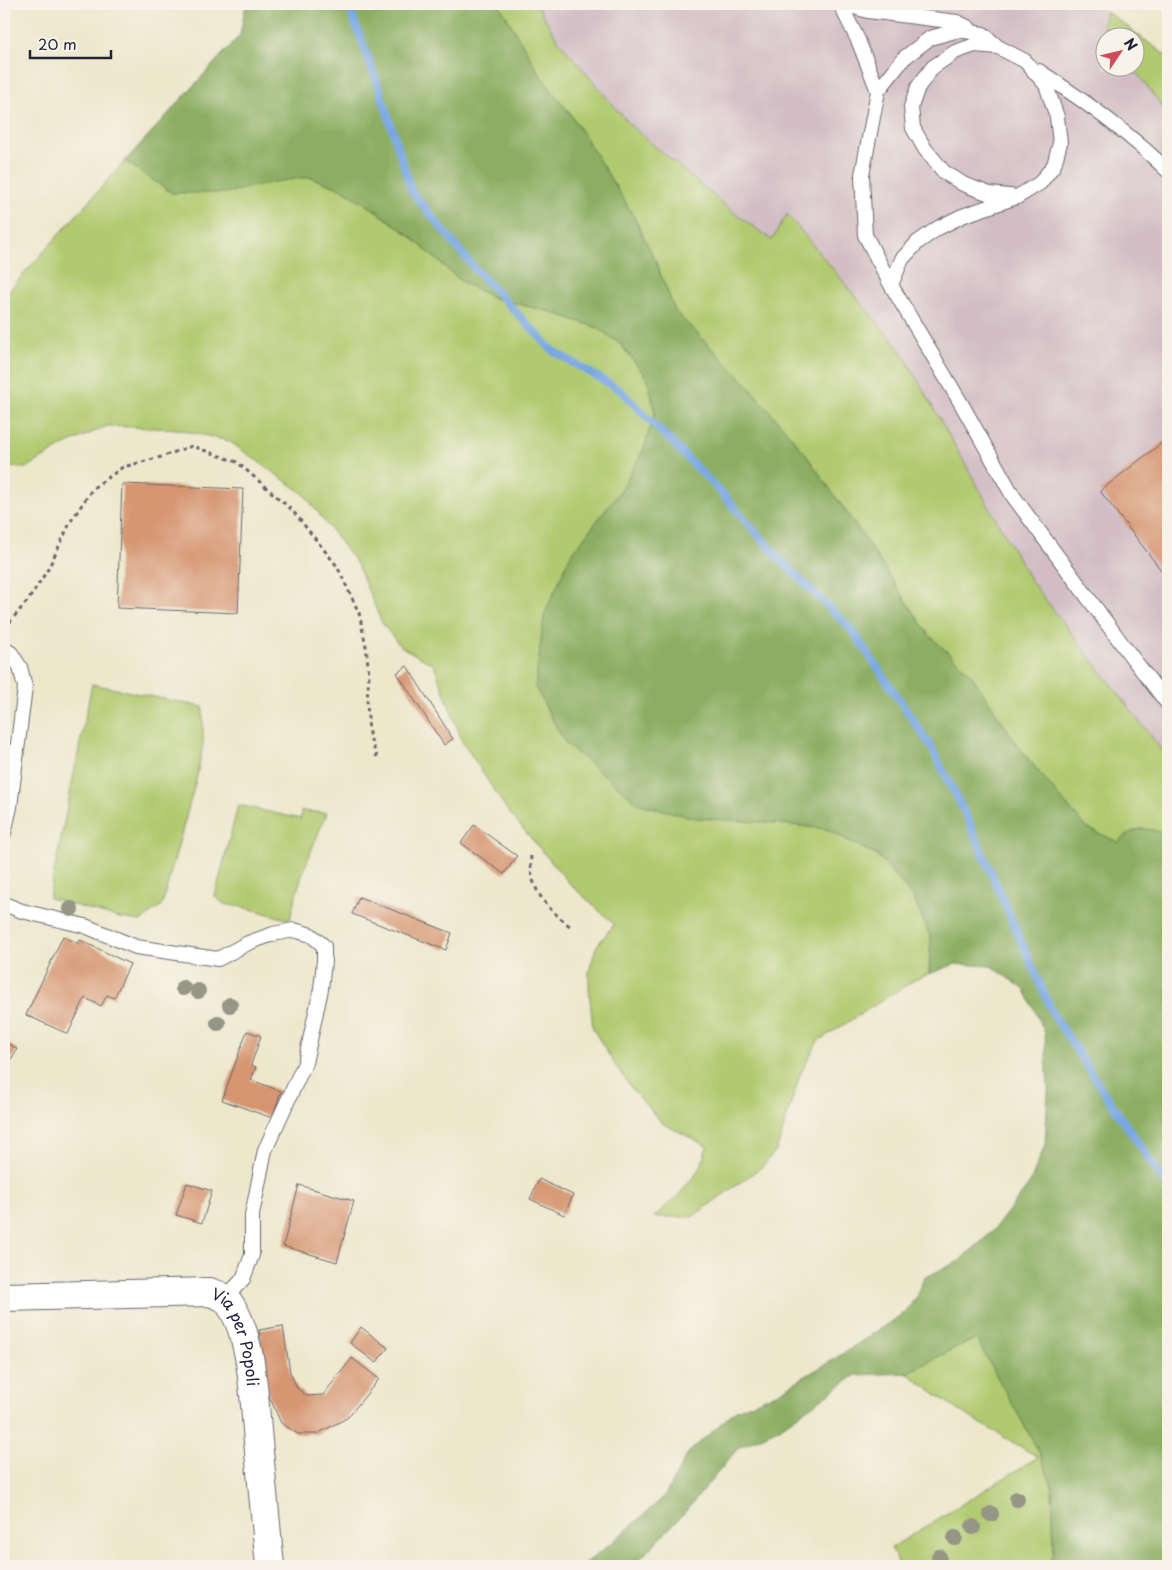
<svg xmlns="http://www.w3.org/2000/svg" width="1172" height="1570" viewBox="0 0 1172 1570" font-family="'Playpen Sans',sans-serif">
<rect width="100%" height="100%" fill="#f7f3e8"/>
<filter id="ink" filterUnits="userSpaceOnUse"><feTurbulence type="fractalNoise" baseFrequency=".02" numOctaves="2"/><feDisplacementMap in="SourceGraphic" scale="10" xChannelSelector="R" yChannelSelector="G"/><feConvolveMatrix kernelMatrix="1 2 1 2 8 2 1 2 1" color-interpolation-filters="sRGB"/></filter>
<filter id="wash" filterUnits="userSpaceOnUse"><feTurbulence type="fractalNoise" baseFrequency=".0096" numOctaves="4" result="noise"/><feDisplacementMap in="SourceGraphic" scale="20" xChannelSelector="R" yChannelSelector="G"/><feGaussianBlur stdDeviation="1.12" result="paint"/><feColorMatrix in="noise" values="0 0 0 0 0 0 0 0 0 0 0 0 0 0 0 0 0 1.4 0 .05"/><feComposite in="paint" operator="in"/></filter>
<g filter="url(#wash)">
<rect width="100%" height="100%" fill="#ede7cc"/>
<path fill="#d2bdc5" d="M536,4H1096L1106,11L1103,28L1110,37L1104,38V68H1133L1168,114V758L1031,581L902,352L788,214L772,241L728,208L631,126L558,40Z"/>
<path fill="#b1ca6f" stroke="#6a7655" d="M499,4H536L558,40L631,126L728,208L772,240L787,214L902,352L1031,581L1168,758V834C1144,828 1138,824 1118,842L1087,828L1063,801L1020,749L970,673L928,634L861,533L804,452L744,381L675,311L655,260L632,213L571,115L542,78Z
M1106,11L1168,57V114L1133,68H1134V38L1110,37L1103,28Z
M125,161L172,193L309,177L342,189L372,208L409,235L462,282L494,298L551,312L598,328L621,345L648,379L655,413L643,451L621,490L570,556L544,616L774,823L826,829L878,856L913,897L931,938L929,974L916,979L818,1041L800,1075L777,1149L763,1166L692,1217H654L679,1195L701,1167L707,1146L662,1123L633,1090L615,1065L593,1029L589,988V972L596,947L614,924L570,884L507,810L462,741L434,665L400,646L382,623L357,564L304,494L229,441L177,429L107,426L65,445L26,468L4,467V296Z
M92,684L203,707V745L196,780L162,905L141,921L119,918L49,898Z
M238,805L301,819V811L327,813C311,850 298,881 290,920L247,908L224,904L215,896Z
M977,1339L1039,1452L1052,1486L1054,1552L1048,1566H900L891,1548L1038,1457L958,1410L907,1373C930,1361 952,1348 977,1339Z"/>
<path fill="#8cae62" stroke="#57684e" d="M246,4H499L542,78L571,115L632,213L655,260L675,311L744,381L804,452L861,533L928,634L970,673L1020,749L1063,801L1087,828L1118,842C1139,824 1143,828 1168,834V1566H1048L1054,1552L1052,1486L1039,1452L976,1339L956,1347L938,1357L907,1373L856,1375L778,1429L739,1447L686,1511L638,1561L630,1566H582L614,1541L664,1497L688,1453L736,1410L777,1393L833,1360L906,1312L917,1295L924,1278L959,1261L992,1232L1030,1183L1045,1145L1048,1090L1045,1033L1025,990L991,966L955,964L929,974L931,938L913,897L878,856L826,829L774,823L695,818L639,804L565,743L535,687L544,616L570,556L621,490L643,451L655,413L648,379L621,345L598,328L551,312L494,298L462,282L409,235L372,208L342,189L309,177L274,182L225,193H172L125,161L240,35Z"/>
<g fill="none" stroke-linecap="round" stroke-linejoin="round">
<path stroke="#78a7e2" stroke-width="8" d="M348,4L380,90L412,192L476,270L553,351L620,390L718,489L776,555L852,630L930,745L965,813L1054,1016L1112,1104L1168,1187"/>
</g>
<g id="blocks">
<path fill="#d69672" d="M1168,438V579L1100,491Z
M122,484L243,489L238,613L117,608Z
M407,666L453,739L444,745L397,673Z
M474,825L517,856L504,874L461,843Z
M359,897L452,933L446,950L352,914Z
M63,936L79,944L80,940L130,964L114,998L107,995L101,1006L85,998L68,1034L26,1015Z
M247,1031L261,1036L251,1065L256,1067L251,1080L281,1091L272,1118L222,1100Z
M4,1041L17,1049L5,1070L11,1074L4,1087Z
M539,1179L573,1195L564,1215L530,1199Z
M187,1183L212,1191L202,1223L176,1215Z
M299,1185L354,1201L337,1262L283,1246Z
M283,1326L290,1372L297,1388L307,1396L323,1395L352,1358L379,1379L347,1418L317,1434H298L281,1423L269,1396L259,1330Z
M361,1327L388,1348L376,1363L350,1343Z"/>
</g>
</g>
<g filter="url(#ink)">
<use href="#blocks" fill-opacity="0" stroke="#69676e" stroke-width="1"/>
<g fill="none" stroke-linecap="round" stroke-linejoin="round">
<defs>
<path id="service" d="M840,4L858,40L878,91
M843,4L868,11L957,22L969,28
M998,47L983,34L959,30L930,38L904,58L878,91L862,175L865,235L891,285L962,405L1013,496L1131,656L1168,704
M1039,71C1085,101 1129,133 1168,171
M891,285L902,259L918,242L938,228L962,216L1017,197L1040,183L1054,165L1060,143L1057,117L1046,85L1025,61L998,47L975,45L955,52L933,67L918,87L911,107L913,128L925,149L944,172L963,184L990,194L1017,197
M4,649L11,653L20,667L25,687L10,807L4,833
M4,904L22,911L85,926L136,947L218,959L248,943L273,934L294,930L311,935L324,946V961L321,989L305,1063L265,1150L252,1215V1255L243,1279L225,1298"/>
<g id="minor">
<path id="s1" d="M4,1297L210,1292C218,1295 225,1297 229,1303C253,1336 254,1400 258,1441C262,1482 266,1524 270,1566"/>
</g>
</defs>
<use href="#service" stroke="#69676e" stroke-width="16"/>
<use href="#minor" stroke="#69676e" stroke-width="30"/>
<path stroke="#69676e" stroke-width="3" stroke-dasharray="4 4" stroke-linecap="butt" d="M4,629L29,599L48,569L71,521L93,488L123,467L161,457L192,446L237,462L292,510L337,566L359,613L366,646L369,674L367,701L369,734L377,757
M531,856C528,889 547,908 571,927"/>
<use href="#service" stroke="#fff" stroke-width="14"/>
<use href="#minor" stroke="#fff" stroke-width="28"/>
</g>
<g fill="#959685">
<circle cx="71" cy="909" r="8"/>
<circle cx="183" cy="988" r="8"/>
<circle cx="198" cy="991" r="8"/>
<circle cx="230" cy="1005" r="8"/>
<circle cx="218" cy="1023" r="8"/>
<circle cx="1017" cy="1499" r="8"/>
<circle cx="991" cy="1514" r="8"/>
<circle cx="973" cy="1527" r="8"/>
<circle cx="955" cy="1538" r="8"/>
<circle cx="939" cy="1557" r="8"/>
</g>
</g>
<g text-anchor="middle" stroke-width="4" stroke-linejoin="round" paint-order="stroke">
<g font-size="16" fill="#22223b" stroke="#f7f3e8">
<text dy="6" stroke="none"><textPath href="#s1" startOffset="262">Via per Popoli</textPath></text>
</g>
</g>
<rect width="1172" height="1570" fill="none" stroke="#f7f3e8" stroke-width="20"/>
<g transform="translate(1120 52) rotate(55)"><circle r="24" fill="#f7f3e8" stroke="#a29fa3"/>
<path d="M0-4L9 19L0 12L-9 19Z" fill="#d1495b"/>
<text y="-8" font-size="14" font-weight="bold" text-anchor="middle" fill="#22223b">N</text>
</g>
<path d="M30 50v8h81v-8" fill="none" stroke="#22223b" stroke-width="2.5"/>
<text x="38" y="50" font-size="15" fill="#22223b" stroke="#f7f3e8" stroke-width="4" paint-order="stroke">20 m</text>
</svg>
